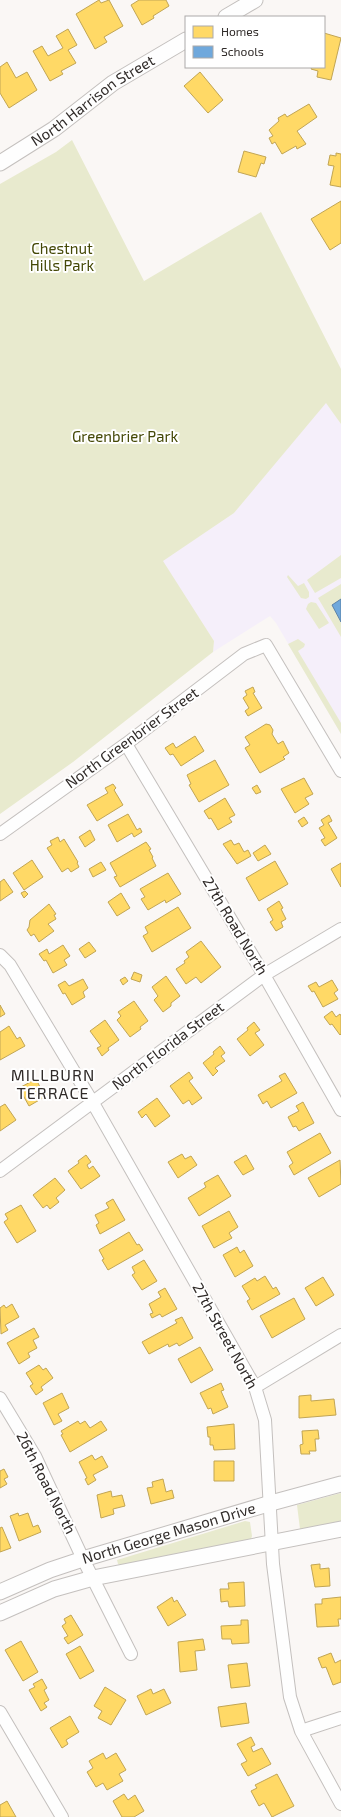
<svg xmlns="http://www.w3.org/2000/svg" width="341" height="1817" viewBox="0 0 341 1817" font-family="'Exo 2',sans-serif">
<rect width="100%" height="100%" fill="#faf7f5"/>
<path fill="#f5effa" d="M326,402L341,424V734L276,623L270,616L213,652L214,641L162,561L234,513Z"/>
<path fill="#e8eace" d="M72,140L144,281L134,287L261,212L341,369V424L326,403L234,513L163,561L214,641L213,652L73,762L0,814V184L56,152Z
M341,555V578L315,593L307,580Z
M288,575L298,586L304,583L309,592V597L306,599L301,598L287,577Z
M341,584V599L332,605L341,621V637L318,598Z
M311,602L316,603L329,623L319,629L306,609L308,604Z
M298,639L305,644L304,647L298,651L341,723V734L288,644Z
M341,1493V1522L300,1529L297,1505Z
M245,1521L250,1522L252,1536L251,1539L122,1566L118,1564L117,1560Z"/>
<path fill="#ffd966" stroke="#c1a554" d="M99,0L101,3L109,0L123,26L104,37L107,42L95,49L76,14Z
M139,0H166L169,6L153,16L154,18L142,25L131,5Z
M68,29L77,45L68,50L76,63L61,71L63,74L50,81L33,51L42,46L48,56L63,48L56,36Z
M324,33L341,38L331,80L317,77L318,71L311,69L312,67H324Z
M7,62L16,78L27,72L37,90L9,108L0,93V67Z
M200,72L223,100L208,113L184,86Z
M309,104L317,117L297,131L306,144L297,149L296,146L282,154L275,142L272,144L269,138L273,136L269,130L279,121L278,118L285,114L287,117Z
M244,151L266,157L264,164L261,163L256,177L238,172Z
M336,153L341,154V187L330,185L334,166L328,165L330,155L336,156Z
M341,201V243L330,250L311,219Z
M253,687L255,692L253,693L262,708L248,716L245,711L249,708L243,698L247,695L245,691Z
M266,724L270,725L273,730L272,734L278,744L283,741L289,753L283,757L285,759L260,773L245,748L250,745L245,737Z
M195,736L204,751L181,766L173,754L170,755L165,748L173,743L176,748Z
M215,760L229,785L199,802L189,785L191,784L187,775Z
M304,778L313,794L305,798L309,804L295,813L281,789Z
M113,784L116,788L114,790L123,805L97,821L87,805L108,793L105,788Z
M257,785L261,792L256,794L252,788Z
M225,798L235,815L229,818L232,822L218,830L211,818L209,819L204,811Z
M128,814L137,830L140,828L142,832L134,837L132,833L117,842L108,825Z
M329,815L332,821L328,823L337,838L325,846L321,840L325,838L319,828L324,825L321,820Z
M304,817L308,823L302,827L298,821Z
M90,830L95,840L85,847L79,837Z
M58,837L60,842L64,839L78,862L77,863L79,867L71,872L68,868L62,872L47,848L52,845L50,841Z
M231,840L234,845L239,843L244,852L248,850L251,856L237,864L223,844Z
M146,842L151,849L149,850L153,857L152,858L156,866L120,887L114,877L117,876L110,863Z
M265,845L271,854L258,861L253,853Z
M32,860L43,877L24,890L13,873Z
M275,861L288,884L259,901L246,878Z
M101,862L106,870L93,877L89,869Z
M341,863V887L331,869Z
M168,873L181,894L166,903L165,900L148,910L141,899L145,897L140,889Z
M4,879L13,892L0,901V882Z
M25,891L28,894L24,898L21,893Z
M121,893L130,908L117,916L108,902Z
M279,901L283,908L281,909L286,919L281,922L283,927L276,931L270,922L273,920L267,909Z
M49,904L56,914L54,915L56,919L48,924L54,931L39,942L34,934L31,936L27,930L29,927L30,920Z
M178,907L191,928L152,952L143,936L148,933L145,927Z
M201,941L221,967L201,983L196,977L186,984L176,969L185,963L184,961L189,957L186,952Z
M89,942L96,951L85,958L79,949Z
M63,945L70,956L64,960L67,965L53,973L46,960L44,961L39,954L47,949L49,954Z
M134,972L142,975L140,982L131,979Z
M166,976L180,996L171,1003V1006L163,1012L154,1000L158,996L152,987Z
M125,977L128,981L123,985L120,980Z
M83,979L88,988L83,992L85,997L72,1005L65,993L63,994L58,985L65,981L69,986Z
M332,980L338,990L334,993L338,999L323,1007L314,991L312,992L308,986L316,982L319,987Z
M134,1001L148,1021L140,1027L141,1029L130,1037L117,1020L121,1016L118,1012Z
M0,1005L5,1014L0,1017Z
M332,1011L336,1017L340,1014L341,1016V1034L340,1035L332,1024L330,1025L324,1017Z
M105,1020L119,1040L108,1048L109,1050L102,1056L97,1048L101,1046L90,1031Z
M254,1022L260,1030L255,1033L264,1045L250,1056L237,1039L248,1030L247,1028Z
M9,1026L17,1039L20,1037L25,1046L0,1060V1032Z
M220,1046L225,1053L221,1056L225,1061L215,1068L218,1071L213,1076L203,1063L214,1054L213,1052Z
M189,1072L193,1078L189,1081L202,1098L192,1105L189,1100L183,1104L170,1086Z
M285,1073L297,1093L271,1108L267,1101L263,1104L258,1095L282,1081L279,1076Z
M36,1079L41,1089L44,1087L48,1095L29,1106L19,1088Z
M157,1098L170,1116L155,1127L146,1114L142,1118L138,1112Z
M303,1102L314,1123L299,1131L296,1126L293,1127L288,1117L299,1111L296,1106Z
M5,1104L16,1120L0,1131V1107Z
M320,1133L331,1153L294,1175L289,1166L293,1163L287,1152Z
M182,1154L185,1159L191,1156L197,1165L178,1178L168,1162Z
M86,1155L91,1162L87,1165L89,1169L93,1166L100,1176L81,1189L68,1171L79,1163L78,1161Z
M246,1155L254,1169L243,1175L234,1162Z
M340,1160L341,1184L319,1197L308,1178Z
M218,1175L231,1196L199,1216L188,1198L206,1187L204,1183Z
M55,1178L65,1190L56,1198L59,1202L50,1209L47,1205L43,1208L33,1195Z
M113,1199L125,1220L100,1234L96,1225L99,1223L95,1215L109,1208L106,1203Z
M21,1205L36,1231L17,1243L4,1222L8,1219L5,1214Z
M229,1211L238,1227L229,1233L232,1238L214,1248L202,1226Z
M129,1232L137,1245L139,1244L143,1250L108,1270L102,1260L104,1259L99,1250Z
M237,1247L240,1253L244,1250L253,1266L235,1277L223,1255Z
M144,1260L157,1281L142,1290L132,1275L135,1273L132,1267Z
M265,1276L273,1289L276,1287L280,1294L252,1310L247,1301L250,1299L242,1286L255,1278L257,1281Z
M323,1277L334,1295L316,1306L305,1288Z
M165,1288L177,1309L162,1317L160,1314L152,1318L150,1314L153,1313L149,1304L161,1297L158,1292Z
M294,1298L305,1319L272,1338L260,1316Z
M12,1304L19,1317L5,1325L8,1330L1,1334L0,1308L4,1305L6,1308Z
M182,1317L193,1338L179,1346L177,1343L169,1347L168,1344L149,1354L142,1342L177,1323L175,1320Z
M34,1328L39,1337L33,1340L37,1348L28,1353L30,1357L19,1364L7,1343Z
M200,1347L213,1370L191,1383L178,1359Z
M39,1365L43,1370L46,1368L53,1378L41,1387L43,1390L36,1395L30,1386L33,1384L26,1373Z
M221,1383L224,1390L221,1391L228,1407L213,1414L211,1408L208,1409L200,1393Z
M62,1393L69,1408L58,1414L62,1421L54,1425L43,1403Z
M311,1395V1401L334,1399L336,1415L299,1418V1396Z
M78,1421L80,1424L85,1421L90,1428L101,1421L107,1430L70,1452L61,1435L63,1434L61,1431Z
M234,1424L235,1449L214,1450L213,1445H210V1437H208L207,1427Z
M318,1430L319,1439H315L316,1451H309L310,1454H301L300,1445L303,1444L302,1431Z
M92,1455L95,1460L102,1456L108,1467L93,1475L96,1480L88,1485L85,1479L87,1478L79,1462Z
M214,1461H234V1481H214Z
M4,1469L8,1477L4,1479L7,1484L0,1488V1471Z
M163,1479L166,1492L172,1490L174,1498L151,1504L147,1488L153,1487L152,1482Z
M111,1491L112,1497L122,1495L125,1506L113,1509L114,1514L101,1518L97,1495Z
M18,1513L19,1516L28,1513L33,1527L38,1525L41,1532L19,1541L10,1516Z
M2,1527L11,1548L0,1552V1528Z
M320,1564V1569L329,1568L330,1586L315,1587L311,1565Z
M244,1582L245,1606L229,1607L228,1601L221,1602L220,1589H229L228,1583Z
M172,1597L174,1602L177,1600L186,1615L168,1626L157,1607Z
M341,1597V1619H338L339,1626L317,1627L315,1604H322V1599Z
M71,1615L83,1635L68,1644L64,1638L68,1636L62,1626L66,1623L64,1619Z
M241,1620H248L249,1643L232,1644L231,1639H222L221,1626L241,1625Z
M203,1639L205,1650L195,1651L197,1670L180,1672L178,1642Z
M21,1641L38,1672L23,1681L5,1650Z
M80,1646L94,1671L80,1679L66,1654Z
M331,1653L335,1663L341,1660V1682L333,1685L326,1667L322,1668L318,1658Z
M247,1663L250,1686L231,1688L228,1665Z
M42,1679L47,1688L44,1690L49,1700L44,1703L47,1707L41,1711L29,1690L35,1687L33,1684Z
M105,1687L126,1700L111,1725L98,1718L102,1711L94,1706Z
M151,1689L153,1694L164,1689L171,1703L146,1715L137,1696Z
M246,1703L249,1723L221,1727L218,1707Z
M70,1716L79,1732L66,1740L68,1744L62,1748L50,1728Z
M251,1737L255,1745L251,1747L253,1752L262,1748L271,1764L248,1776L241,1764L247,1761L237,1744Z
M103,1753L106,1759L116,1753L126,1770L119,1774L123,1781L107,1790L103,1783L96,1787L87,1772L93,1768L89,1761Z
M277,1774L294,1806L272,1817L264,1803L259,1806L251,1791L257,1788L255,1785Z
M124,1794L128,1800L135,1795L144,1811L134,1817H122L113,1801Z
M7,1801L16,1817H0V1805Z"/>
<path fill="#6fa8dc" stroke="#5c82a6" d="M341,599V622L332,605Z"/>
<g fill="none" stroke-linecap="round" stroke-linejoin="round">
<defs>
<path id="minor" d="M126,744L264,975L341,1110
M0,834L126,744L244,654L266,645L341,771
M0,955L10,965L93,1103L255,1387L265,1420L273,1564L290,1697L301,1731L341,1804
M0,1171L264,975L341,929
M255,1387L341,1335
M0,1398L35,1456L83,1559L131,1654
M0,1712L62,1817
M301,1731L341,1718"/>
<g id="tertiary">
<path d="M226,17L255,0"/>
<path id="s1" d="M0,163L54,129L113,83L186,40"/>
<path id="s2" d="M0,1592L50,1570L83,1559L271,1503L341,1484"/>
<path d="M0,1613L54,1589L93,1578L341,1529"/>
</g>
</defs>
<use href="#minor" stroke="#c4c0be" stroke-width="14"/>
<use href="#tertiary" stroke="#c4c0be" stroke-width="17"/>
<use href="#minor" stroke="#fefefe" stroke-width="12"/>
<use href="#tertiary" stroke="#fefefe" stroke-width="15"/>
</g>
<g text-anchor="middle" stroke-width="4" stroke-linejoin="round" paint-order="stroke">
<g font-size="15" fill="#302b29" stroke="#fff">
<text dy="5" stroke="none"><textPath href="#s1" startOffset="112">North Harrison Street</textPath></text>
<text transform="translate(132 738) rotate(-36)" y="5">North Greenbrier Street</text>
<text transform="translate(235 926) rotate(59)" y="5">27th Road North</text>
<text transform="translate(168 1046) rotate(-37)" y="5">North Florida Street</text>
<text transform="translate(225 1336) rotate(61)" y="5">27th Street North</text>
<text transform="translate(46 1483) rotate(63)" y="5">26th Road North</text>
<text dy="5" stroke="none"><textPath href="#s2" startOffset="179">North George Mason Drive</textPath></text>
</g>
<g font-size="15" fill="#444806" stroke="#fff">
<text x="62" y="254">Chestnut<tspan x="62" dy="17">Hills Park</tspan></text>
<text x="125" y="442">Greenbrier Park</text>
</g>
<g font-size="16" letter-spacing="1" fill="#302b29" stroke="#fff">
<text x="53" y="1081">MILLBURN<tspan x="53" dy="18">TERRACE</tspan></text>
</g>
</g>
<rect x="185" y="16" width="140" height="52" fill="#ffffff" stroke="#acaaa9"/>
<rect x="193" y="26" width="20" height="12" fill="#ffd966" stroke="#acaaa9"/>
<text x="221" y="36" font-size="12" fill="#302b29">Homes</text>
<rect x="193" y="46" width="20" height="12" fill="#6fa8dc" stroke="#acaaa9"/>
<text x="221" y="56" font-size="12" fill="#302b29">Schools</text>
</svg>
